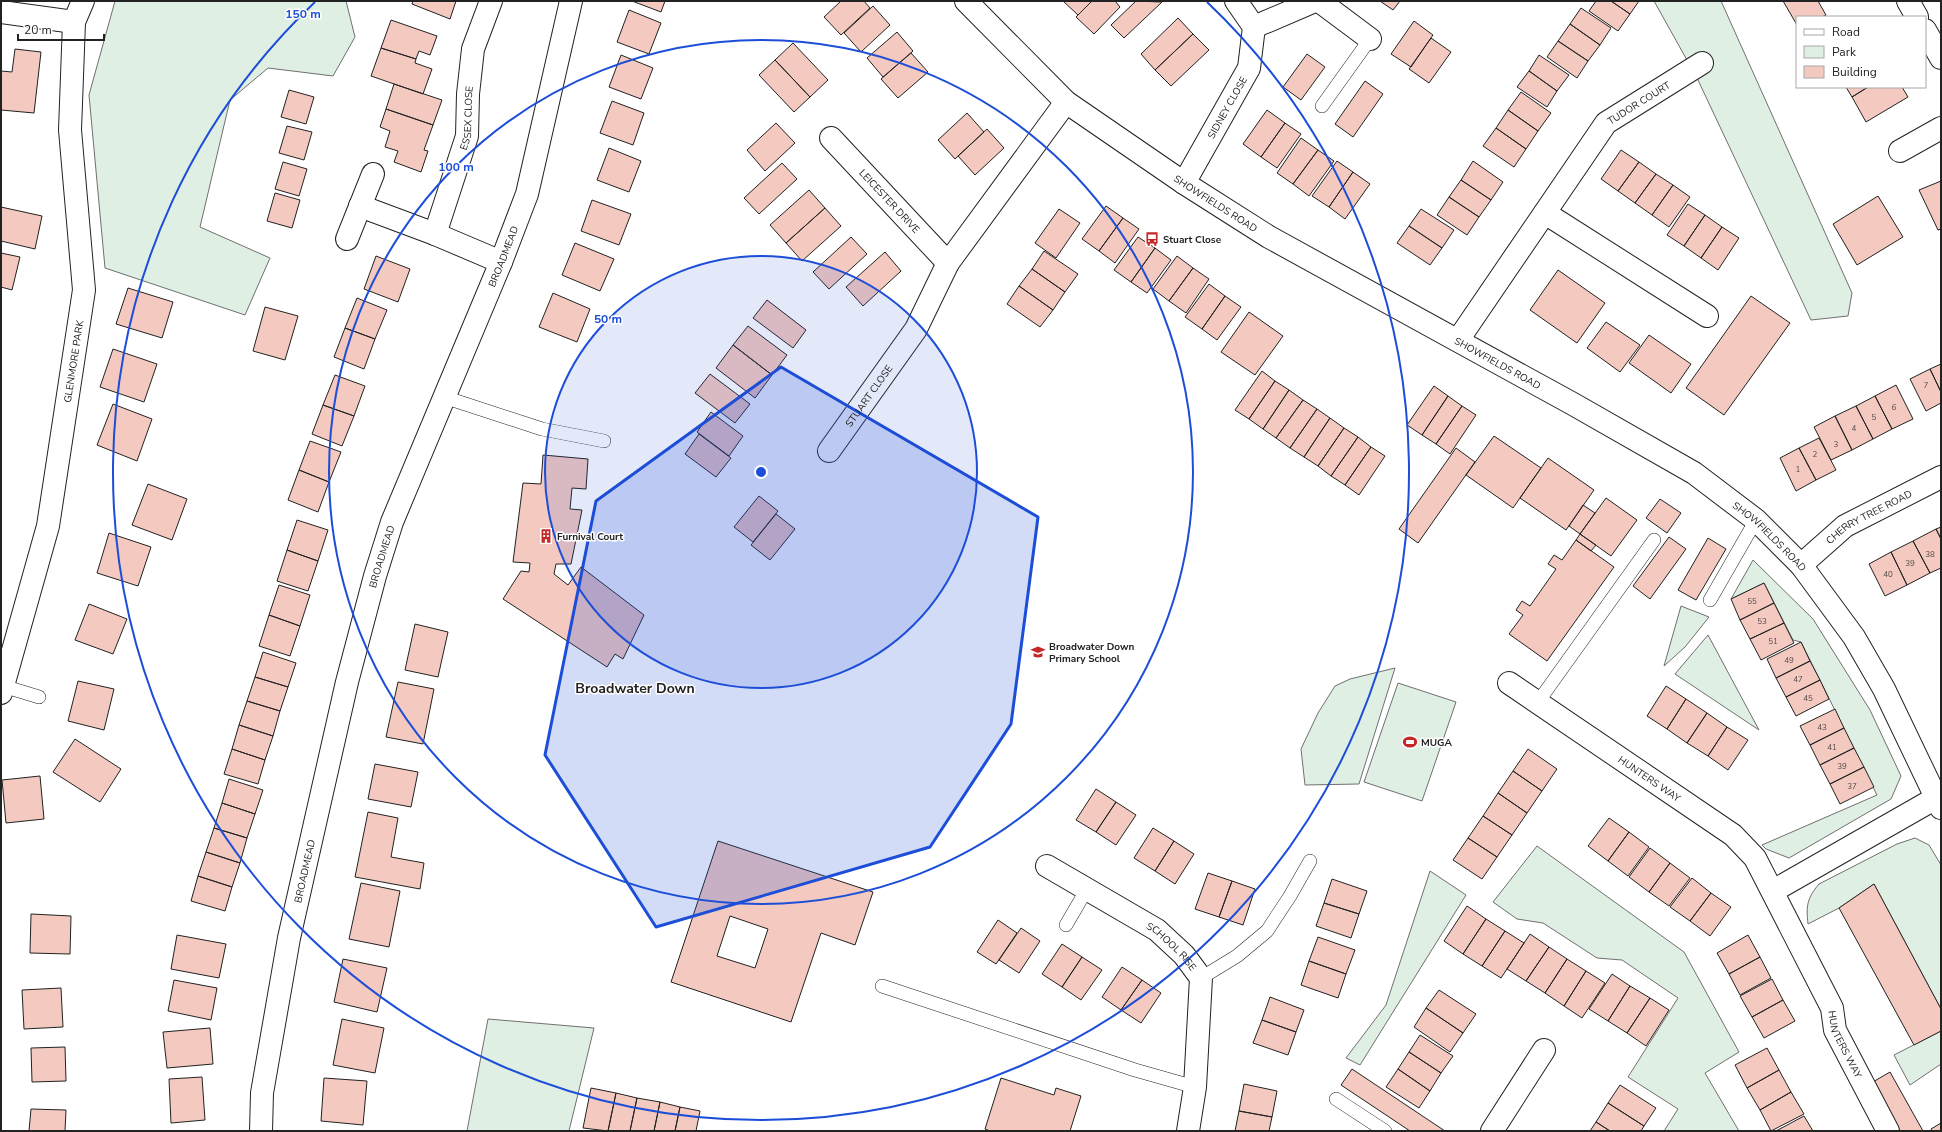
<svg xmlns="http://www.w3.org/2000/svg" width="1942" height="1132" viewBox="0 0 1942 1132" font-family="'Nunito Sans',sans-serif">
<rect width="100%" height="100%" fill="#fff"/>
<path fill="#e0efe3" stroke="#6f6f6f" d="M115,1H346L355,37L333,76L268,68L230,100L200,227L270,258L245,315L105,268L89,95Z
M1654,1H1721L1852,293L1848,316L1811,320L1697,78Z
M1753,560L1813,619L1870,710L1901,776L1891,799L1789,858L1766,849L1762,845L1877,795L1801,642L1793,640L1764,583L1731,599Z
M1681,606L1709,617L1685,647L1664,666Z
M1708,635L1759,730L1675,674Z
M1395,668L1359,784L1305,785L1301,749L1318,713L1335,686L1350,679Z
M1398,683L1456,702L1422,801L1364,782Z
M1915,838L1929,845L1941,865V1009L1874,884L1839,908L1808,924C1806,906 1807,898 1819,884L1897,844Z
M1537,846L1684,952L1739,1052L1705,1073L1739,1131H1664L1678,1109L1628,1077L1678,998L1622,960L1597,958L1543,923L1517,919L1493,902Z
M1430,871L1466,895L1360,1065L1346,1058L1386,1005Z
M488,1019L594,1028L569,1131H467Z
M1941,1031V1064L1910,1085L1894,1055Z"/>
<path fill="#f3c9c0" stroke="#222" fill-rule="evenodd" d="M413,1H456L450,19L412,4Z
M632,1H665L661,12Z
M841,1H864L870,8L841,35L824,17Z
M1063,1H1092L1078,15Z
M1092,1H1115L1120,7L1094,34L1076,17Z
M1136,1L1162,2L1124,38L1111,25Z
M1380,1H1400L1393,10Z
M1596,1H1611L1630,14L1618,31L1589,11Z
M1611,1H1639L1630,14Z
M1783,1H1818L1826,15L1822,17H1797V25Z
M873,6L890,25L861,52L844,33Z
M1581,8L1611,28L1600,45L1570,24Z
M629,10L661,23L649,54L617,42Z
M1178,18L1193,34L1155,70L1141,54Z
M391,20L437,36L430,55L419,51L416,59L381,48Z
M1414,21L1433,35L1411,67L1391,54Z
M1570,24L1600,45L1588,61L1558,41Z
M897,32L913,51L883,77L867,58Z
M1193,34L1209,50L1171,86L1155,70Z
M1431,38L1451,52L1429,83L1409,69Z
M1558,41L1588,61L1577,78L1547,57Z
M793,43L828,80L810,97L775,60Z
M381,48L416,59L415,63L432,69L423,94L371,76Z
M15,49L41,52L34,113L1,110V71L12,72Z
M911,53L928,72L898,98L881,79Z
M1307,54L1325,67L1301,100L1283,87Z
M621,55L653,68L641,99L609,87Z
M1539,55L1569,75L1557,91L1529,71Z
M775,60L810,97L794,112L759,75Z
M1529,71L1557,91L1547,107L1517,87Z
M1365,81L1383,94L1353,137L1335,124Z
M394,84L442,100L433,125L386,109Z
M1846,87H1868L1852,97Z
M1868,87H1902L1908,97L1866,122L1852,97Z
M289,90L314,97L306,124L281,117Z
M1521,92L1551,113L1538,131L1508,110Z
M612,101L644,113L633,145L600,133Z
M386,109L433,125L424,150L428,151L421,172L394,162L398,151L385,147L390,131L380,127Z
M1267,110L1285,123L1261,157L1243,144Z
M1508,110L1538,131L1526,149L1496,128Z
M967,113L984,132L955,159L938,140Z
M776,123L795,143L765,171L747,150Z
M1285,123L1301,134L1277,168L1261,157Z
M287,126L312,132L304,160L279,153Z
M1496,128L1526,149L1514,167L1483,146Z
M987,129L1004,148L975,175L958,156Z
M1301,138L1318,150L1293,184L1277,173Z
M609,148L641,161L629,192L597,180Z
M1318,150L1334,161L1309,196L1293,184Z
M1621,150L1639,162L1618,191L1601,179Z
M1337,161L1353,172L1329,207L1312,196Z
M1473,161L1503,182L1491,200L1461,180Z
M283,162L307,169L299,196L275,189Z
M1639,162L1656,174L1635,203L1618,191Z
M782,163L797,179L759,214L744,198Z
M1353,172L1370,184L1345,219L1329,207Z
M1656,174L1673,185L1652,215L1635,203Z
M1461,180L1491,200L1479,217L1449,197Z
M1941,181V229L1938,230L1919,190Z
M1673,185L1690,197L1669,227L1652,215Z
M809,190L825,208L786,243L770,225Z
M275,193L300,200L292,228L267,221Z
M1878,196L1903,237L1857,265L1833,224Z
M1449,197L1479,217L1467,235L1437,215Z
M592,200L631,214L619,245L581,231Z
M1688,204L1705,215L1684,246L1667,235Z
M1106,206L1123,218L1099,251L1082,239Z
M1,207L42,216L35,249L1,241Z
M825,208L841,226L802,261L786,243Z
M1059,209L1080,223L1056,258L1035,243Z
M1421,209L1454,230L1442,248L1409,226Z
M1705,215L1722,227L1701,258L1684,246Z
M1123,218L1139,229L1115,263L1099,251Z
M1409,226L1442,248L1430,265L1397,243Z
M1722,227L1739,238L1718,270L1701,258Z
M851,237L867,254L829,289L813,272Z
M1138,237L1155,248L1131,282L1114,270Z
M575,243L614,259L600,291L562,275Z
M1155,248L1171,260L1147,293L1131,282Z
M1044,251L1078,274L1065,292L1032,269Z
M885,252L901,271L863,306L846,287Z
M1,253L20,257L12,290L1,287Z
M376,256L410,269L398,302L364,289Z
M1177,256L1193,268L1169,301L1153,289Z
M1193,268L1209,279L1186,313L1169,301Z
M1032,269L1065,292L1053,310L1019,286Z
M1558,270L1605,303L1577,343L1530,310Z
M1209,284L1225,296L1202,329L1185,317Z
M1019,286L1053,310L1040,327L1007,304Z
M128,288L173,302L162,338L116,324Z
M553,293L590,309L577,342L539,327Z
M1225,296L1241,307L1217,340L1202,329Z
M1751,296L1790,323L1724,415L1686,388Z
M357,298L387,310L375,339L345,328Z
M767,300L806,330L793,348L753,318Z
M265,307L298,316L285,360L253,351Z
M1249,312L1283,336L1255,375L1221,352Z
M1606,322L1640,345L1620,372L1587,348Z
M748,326L787,355L772,375L733,345Z
M345,328L375,339L364,369L334,357Z
M1649,335L1691,364L1671,393L1629,363Z
M733,345L772,375L755,398L716,368Z
M113,349L157,364L144,402L100,387Z
M1941,364V392L1930,369Z
M1930,369L1941,392V403L1926,411L1910,379Z
M1262,371L1275,381L1249,419L1235,410Z
M710,374L750,404L735,423L695,393Z
M335,375L365,386L354,416L323,405Z
M1275,381L1289,390L1263,429L1249,419Z
M1896,385L1913,419L1892,429L1875,396Z
M1434,386L1448,396L1422,435L1407,425Z
M1289,390L1303,400L1276,438L1263,429Z
M1448,396L1462,406L1436,444L1422,435Z
M1875,396L1892,429L1873,439L1856,406Z
M1303,400L1317,409L1290,448L1276,438Z
M113,404L152,419L137,461L97,445Z
M323,405L354,416L342,446L312,434Z
M1462,406L1476,415L1450,454L1436,444Z
M1856,406L1873,439L1852,450L1835,416Z
M1317,409L1330,418L1304,457L1290,448Z
M711,412L743,436L729,456L697,432Z
M1835,416L1852,450L1831,460L1814,427Z
M1330,418L1344,428L1318,466L1304,457Z
M1344,428L1358,437L1331,476L1318,466Z
M699,434L731,458L716,477L685,454Z
M1494,436L1541,468L1513,508L1466,475Z
M1358,437L1371,447L1345,485L1331,476Z
M1819,438L1836,470L1816,480L1799,448Z
M310,441L341,452L329,482L299,470Z
M1371,447L1385,456L1359,495L1345,485Z
M1456,448L1475,462L1418,543L1399,529Z
M1799,448L1816,480L1796,491L1780,458Z
M543,455L588,459L586,489L572,488L570,509L582,510L571,564H556L554,574L568,585L581,567L644,615L623,659L615,654L607,667L503,599L521,571L529,572L530,563L513,562L523,483L541,484Z
M1548,458L1594,490L1566,530L1520,498Z
M299,470L329,482L318,512L288,500Z
M148,484L187,499L172,540L132,525Z
M759,496L778,511L753,542L734,527Z
M1606,498L1637,520L1611,556L1580,534Z
M1660,499L1681,513L1667,533L1646,518Z
M1583,505L1595,513L1580,534L1569,526Z
M776,514L795,529L770,560L751,545Z
M297,520L328,530L318,561L287,550Z
M1941,527V539L1936,529Z
M1936,529L1941,539V568L1930,573L1913,541Z
M109,533L151,547L138,586L97,573Z
M1580,534L1596,545L1591,551L1576,540Z
M1669,537L1686,549L1650,599L1633,586Z
M1708,538L1726,549L1696,600L1678,590Z
M1576,540L1614,567L1547,661L1509,634L1523,615L1516,610L1522,601L1530,606L1556,569L1548,564L1554,555L1562,560Z
M1913,541L1930,573L1907,585L1891,552Z
M287,550L318,561L308,591L277,581Z
M1891,552L1907,585L1885,596L1869,564Z
M1764,583L1774,603L1740,620L1731,599Z
M279,585L310,595L300,626L269,615Z
M1774,603L1784,623L1750,639L1740,620Z
M89,604L127,619L113,654L75,640Z
M269,615L300,626L290,656L259,646Z
M1784,623L1794,643L1761,660L1750,639Z
M415,624L448,632L438,677L405,670Z
M1801,642L1810,661L1776,678L1767,659Z
M263,652L296,663L288,687L255,677Z
M1810,661L1820,680L1786,697L1776,678Z
M255,677L288,687L280,711L247,701Z
M1820,680L1829,699L1796,716L1786,697Z
M78,681L114,689L104,730L68,721Z
M398,682L434,689L423,744L386,737Z
M1666,686L1686,699L1667,729L1647,716Z
M1686,699L1707,713L1687,743L1667,729Z
M247,701L280,711L273,736L239,725Z
M1835,709L1844,728L1810,745L1800,726Z
M1707,713L1727,727L1708,756L1687,743Z
M239,725L273,736L265,760L232,749Z
M1727,727L1748,740L1728,770L1708,756Z
M1844,728L1854,748L1820,765L1810,745Z
M75,739L121,769L100,802L53,772Z
M1854,748L1864,767L1830,784L1820,765Z
M232,749L265,760L258,784L224,774Z
M1528,749L1557,769L1542,791L1513,771Z
M375,764L418,772L411,807L368,799Z
M1864,767L1874,787L1840,804L1830,784Z
M1513,771L1542,791L1527,813L1498,793Z
M40,776L44,819L6,823L2,780Z
M229,779L263,790L255,814L222,803Z
M1096,789L1116,802L1096,832L1076,820Z
M1498,793L1527,813L1512,835L1483,816Z
M1116,802L1136,815L1116,845L1096,832Z
M222,803L255,814L247,838L214,828Z
M368,812L398,818L391,857L424,863L420,889L355,877Z
M1483,816L1512,835L1497,857L1468,838Z
M1609,818L1629,832L1608,861L1588,846Z
M214,828L247,838L240,863L206,852Z
M1153,828L1174,841L1155,871L1134,858Z
M1629,832L1649,847L1628,876L1608,861Z
M1468,838L1497,857L1482,879L1453,860Z
M718,841L873,892L855,945L821,933L791,1022L671,982ZM730,916L768,929L755,968L717,956Z
M1174,841L1194,854L1175,884L1155,871Z
M1650,848L1670,863L1649,892L1629,877Z
M206,852L240,863L232,887L198,876Z
M1670,863L1690,878L1669,906L1649,892Z
M1208,873L1232,881L1219,917L1195,909Z
M198,876L232,887L225,911L191,901Z
M1692,878L1711,893L1690,921L1670,907Z
M1332,879L1367,891L1359,914L1324,903Z
M1232,881L1255,889L1243,925L1219,917Z
M361,883L400,891L389,947L349,939Z
M1874,884L1941,1009V1031L1914,1045L1839,908Z
M1711,893L1731,907L1710,936L1690,921Z
M1324,903L1359,914L1351,938L1316,926Z
M1467,906L1486,919L1463,954L1444,941Z
M31,914L71,916L70,954L30,953Z
M1486,919L1505,931L1482,966L1463,954Z
M998,920L1017,933L996,964L977,952Z
M1021,928L1040,941L1019,973L999,960Z
M1505,931L1524,943L1501,978L1482,966Z
M1530,934L1549,947L1526,981L1507,969Z
M177,935L226,944L219,978L171,969Z
M1748,935L1760,957L1729,974L1717,953Z
M1318,937L1355,950L1346,974L1309,961Z
M1062,944L1082,957L1062,987L1042,974Z
M1549,947L1567,959L1545,993L1526,981Z
M1082,957L1102,970L1081,1000L1062,987Z
M1760,957L1771,978L1740,995L1729,974Z
M343,959L387,968L377,1012L334,1002Z
M1567,959L1586,971L1564,1006L1545,993Z
M1309,961L1346,974L1338,998L1301,985Z
M1122,967L1142,980L1121,1010L1102,997Z
M1586,971L1605,983L1582,1018L1564,1006Z
M1612,974L1630,986L1608,1021L1589,1009Z
M1772,979L1783,1000L1752,1017L1740,996Z
M174,980L217,988L211,1020L168,1011Z
M1142,980L1161,993L1141,1023L1121,1010Z
M1630,986L1650,998L1627,1033L1608,1021Z
M61,988L63,1027L24,1029L22,990Z
M1439,990L1476,1014L1463,1033L1426,1008Z
M1270,997L1304,1010L1296,1032L1262,1020Z
M1650,998L1669,1010L1646,1046L1627,1033Z
M1783,1000L1795,1021L1764,1038L1752,1017Z
M1426,1008L1463,1033L1450,1052L1414,1027Z
M342,1019L384,1028L375,1073L333,1065Z
M1262,1020L1296,1032L1288,1055L1253,1043Z
M210,1028L213,1064L167,1068L163,1032Z
M1420,1035L1453,1056L1441,1073L1409,1052Z
M65,1047L66,1081L32,1082L31,1048Z
M1767,1048L1779,1070L1747,1088L1735,1065Z
M1409,1052L1441,1073L1430,1091L1398,1069Z
M1352,1069L1445,1131H1410L1341,1085Z
M1398,1069L1430,1091L1419,1108L1386,1087Z
M1779,1070L1791,1092L1760,1110L1747,1088Z
M1890,1072L1923,1131H1898L1871,1083Z
M202,1077L205,1120L171,1123L169,1079Z
M324,1078L367,1081L363,1125L321,1121Z
M1001,1078L1054,1095L1056,1088L1081,1096L1070,1131H990L985,1129Z
M1244,1084L1277,1091L1272,1117L1239,1111Z
M1620,1085L1656,1108L1644,1126L1608,1103Z
M591,1088L616,1093L608,1131L583,1128Z
M1791,1092L1804,1114L1771,1131L1760,1110Z
M616,1093L637,1098L630,1131H608Z
M637,1098L660,1102L654,1131H630Z
M660,1102L680,1107L675,1131H654Z
M1608,1103L1644,1126L1641,1131H1610L1596,1122Z
M680,1107L700,1111L696,1131H675Z
M31,1109L66,1110L65,1131H29Z
M1239,1111L1272,1117L1269,1131H1235Z
M1804,1116L1813,1131H1776Z
M1596,1122L1610,1131H1590Z
M1941,1123V1131H1932L1931,1129Z"/>
<g fill="none" stroke-linecap="round" stroke-linejoin="round">
<defs>
<path id="service" d="M1322,106L1370,39
M444,397L542,429L604,441
M1710,600L1756,520
M3,686L39,697
M1538,702L1654,540
M1066,925L1087,889
M1201,978L1237,956L1267,931L1290,896L1310,861
M882,986L1135,1070L1195,1087
M1336,1099L1385,1131"/>
<g id="minor">
<path id="s1" d="M966,1L1066,102L1184,183L1269,237L1573,404L1694,473L1756,520L1801,565L1854,637L1884,689L1941,808"/>
<path d="M1319,1L1370,39"/>
<path d="M1908,1L1917,17"/>
<path d="M1,12L74,22"/>
<path d="M1254,27L1315,1"/>
<path d="M1925,30L1941,58"/>
<path id="s2" d="M831,138L948,263"/>
<path d="M1900,151L1941,128"/>
<path id="s3" d="M1184,183L1249,68L1254,27L1236,1"/>
<path d="M360,206L435,234L501,262"/>
<path d="M1545,213L1707,316"/>
<path id="s4" d="M435,234L467,136L468,94L473,49L491,1"/>
<path d="M347,239L373,174"/>
<path id="s5" d="M1458,340L1606,123L1702,63"/>
<path id="s6" d="M829,451L916,329L948,263L1066,102"/>
<path id="s7" d="M1801,565L1845,526L1941,477"/>
<path id="s8" d="M1509,683L1733,835L1755,858L1832,1008L1835,1030L1888,1131"/>
<path id="s9" d="M1,693L48,526L84,290L70,130L74,22L83,1"/>
<path id="s10" d="M1047,866L1157,930L1184,955L1201,978L1195,1087L1188,1131"/>
<path d="M1773,891L1936,798"/>
<path id="s11" d="M261,1131L262,1093L289,938L347,682L375,576L392,522L501,262L527,194L571,1"/>
<path d="M1492,1131L1544,1050"/>
</g>
</defs>
<use href="#service" stroke="#222" stroke-width="14"/>
<use href="#minor" stroke="#222" stroke-width="24"/>
<use href="#service" stroke="#fff" stroke-width="13"/>
<use href="#minor" stroke="#fff" stroke-width="22"/>
</g>
<path fill="#1d4ed8" fill-opacity="0.2" stroke="#1d4ed8" stroke-width="3" stroke-linejoin="round" d="M781,367L1038,517L1011,724L930,847L656,927L545,755L596,501Z"/>
<circle cx="761" cy="472" r="216" fill="#1d4ed8" fill-opacity=".12"/>
<g fill="none" stroke="#1d4ed8" stroke-width="2">
<circle cx="761" cy="472" r="216"/>
<circle cx="761" cy="472" r="432"/>
<path d="M1207 2A648 648 0 1 1 315 2"/>
</g>
<defs>
<symbol id="bus-bare" viewBox="-9 -9 18 18"><path d="M-5-6H5V4H4V6H2V4H-2V6H-4V4H-5ZM-3.5-4V0h7V-4ZM-3.5 1.2v1.5H-2V1.2ZM2 1.2v1.5H3.5V1.2Z" fill="#c62828" stroke="#fff" stroke-width="2.5" paint-order="stroke"/></symbol>
<symbol id="building-bare" viewBox="-9 -9 18 18"><path d="M-4-6H4V6H1V3H-1V6H-4ZM-2.5-4.3h1.7v1.8h-1.7ZM.8-4.3h1.7v1.8H.8ZM-2.5-1h1.7V.8h-1.7ZM.8-1h1.7V.8H.8Z" fill="#c62828" stroke="#fff" stroke-width="2.5" paint-order="stroke"/></symbol>
<symbol id="school-bare" viewBox="-9 -9 18 18"><path d="M0-5L7-2L0 1L-7-2ZM-4 1L0 2.5L4 1V4Q0 6-4 4Z" fill="#c62828" stroke="#fff" stroke-width="2.5" paint-order="stroke"/></symbol>
<symbol id="stadium-bare" viewBox="-9 -9 18 18"><path d="M0-5a6.5 5 0 1 0 0 10a6.5 5 0 1 0 0-10ZM-3.5-1.8h7v3.6h-7Z" fill="#c62828" stroke="#fff" stroke-width="2.5" paint-order="stroke"/></symbol>
</defs>
<g fill-rule="evenodd">
<use href="#bus-bare" x="1142" y="229" width="20" height="20"/>
<use href="#building-bare" x="536" y="526" width="20" height="20"/>
<use href="#school-bare" x="1028" y="642" width="20" height="20"/>
<use href="#stadium-bare" x="1400" y="732" width="20" height="20"/>
</g>
<g text-anchor="middle" stroke-width="3" stroke-linejoin="round" paint-order="stroke">
<g font-size="8" fill="#564c4a">
<text x="1926" y="388">7</text>
<text x="1894" y="410">6</text>
<text x="1874" y="420">5</text>
<text x="1854" y="431">4</text>
<text x="1836" y="447">3</text>
<text x="1815" y="457">2</text>
<text x="1798" y="472">1</text>
<text x="1930" y="557">38</text>
<text x="1910" y="566">39</text>
<text x="1888" y="577">40</text>
<text x="1752" y="604">55</text>
<text x="1762" y="624">53</text>
<text x="1773" y="644">51</text>
<text x="1789" y="663">49</text>
<text x="1798" y="682">47</text>
<text x="1808" y="701">45</text>
<text x="1822" y="730">43</text>
<text x="1832" y="750">41</text>
<text x="1842" y="769">39</text>
<text x="1852" y="789">37</text>
</g>
<g font-size="10" fill="#222" stroke="#fff">
<text dy="4" stroke="none"><textPath href="#s5" startOffset="301">TUDOR COURT</textPath></text>
<text dy="4" stroke="none"><textPath href="#s3" startOffset="87">SIDNEY CLOSE</textPath></text>
<text dy="4" stroke="none"><textPath href="#s4" startOffset="121">ESSEX CLOSE</textPath></text>
<text dy="4" stroke="none"><textPath href="#s2" startOffset="86">LEICESTER DRIVE</textPath></text>
<text dy="4" stroke="none"><textPath href="#s1" startOffset="323">SHOWFIELDS ROAD</textPath></text>
<text dy="4" stroke="none"><textPath href="#s11" startOffset="912">BROADMEAD</textPath></text>
<text dy="4" stroke="none"><textPath href="#s9" startOffset="340">GLENMORE PARK</textPath></text>
<text dy="4" stroke="none"><textPath href="#s1" startOffset="647">SHOWFIELDS ROAD</textPath></text>
<text dy="4" stroke="none"><textPath href="#s6" startOffset="68">STUART CLOSE</textPath></text>
<text dy="4" stroke="none"><textPath href="#s7" startOffset="84">CHERRY TREE ROAD</textPath></text>
<text dy="4" stroke="none"><textPath href="#s1" startOffset="971">SHOWFIELDS ROAD</textPath></text>
<text dy="4" stroke="none"><textPath href="#s11" startOffset="588">BROADMEAD</textPath></text>
<text dy="4" stroke="none"><textPath href="#s8" startOffset="170">HUNTERS WAY</textPath></text>
<text dy="4" stroke="none"><textPath href="#s11" startOffset="264">BROADMEAD</textPath></text>
<text dy="4" stroke="none"><textPath href="#s10" startOffset="149">SCHOOL RISE</textPath></text>
<text dy="4" stroke="none"><textPath href="#s8" startOffset="510">HUNTERS WAY</textPath></text>
</g>
<g font-size="10" font-weight="bold" fill="#222" stroke="#fff" text-anchor="start">
<text x="1163" y="243">Stuart Close</text>
<text x="557" y="540">Furnival Court</text>
<text x="1049" y="650">Broadwater Down<tspan x="1049" dy="12">Primary School</tspan></text>
<text x="1421" y="746">MUGA</text>
</g>
<g font-size="14" font-weight="bold" fill="#222" stroke="#fff">
<text x="635" y="693">Broadwater Down</text>
</g>
</g>
<circle cx="761" cy="472" r="6" fill="#1d4ed8" stroke="#fff" stroke-width="2"/>
<g font-size="12" text-anchor="middle" font-weight="bold" fill="#1d4ed8" stroke="#fff" stroke-width="3" stroke-linejoin="round" paint-order="stroke">
<text x="303" y="18">150 m</text>
<text x="456" y="171">100 m</text>
<text x="608" y="323">50 m</text>
</g>
<rect width="1942" height="1132" fill="none" stroke="#222222" stroke-width="4"/>
<rect x="1796" y="16" width="130" height="72" fill="#ffffff" stroke="#a7a7a7"/>
<rect x="1804" y="29" width="20" height="6" fill="#ffffff" stroke="#a7a7a7"/>
<text x="1832" y="36" font-size="12" fill="#222222">Road</text>
<rect x="1804" y="46" width="20" height="12" fill="#e0efe3" stroke="#a7a7a7"/>
<text x="1832" y="56" font-size="12" fill="#222222">Park</text>
<rect x="1804" y="66" width="20" height="12" fill="#f3c9c0" stroke="#a7a7a7"/>
<text x="1832" y="76" font-size="12" fill="#222222">Building</text>
<path d="M18 34v6h86v-6" fill="none" stroke="#222222" stroke-width="2"/>
<text x="24" y="34" font-size="12" fill="#222222" stroke="#ffffff" stroke-width="3" paint-order="stroke">20 m</text>
</svg>
